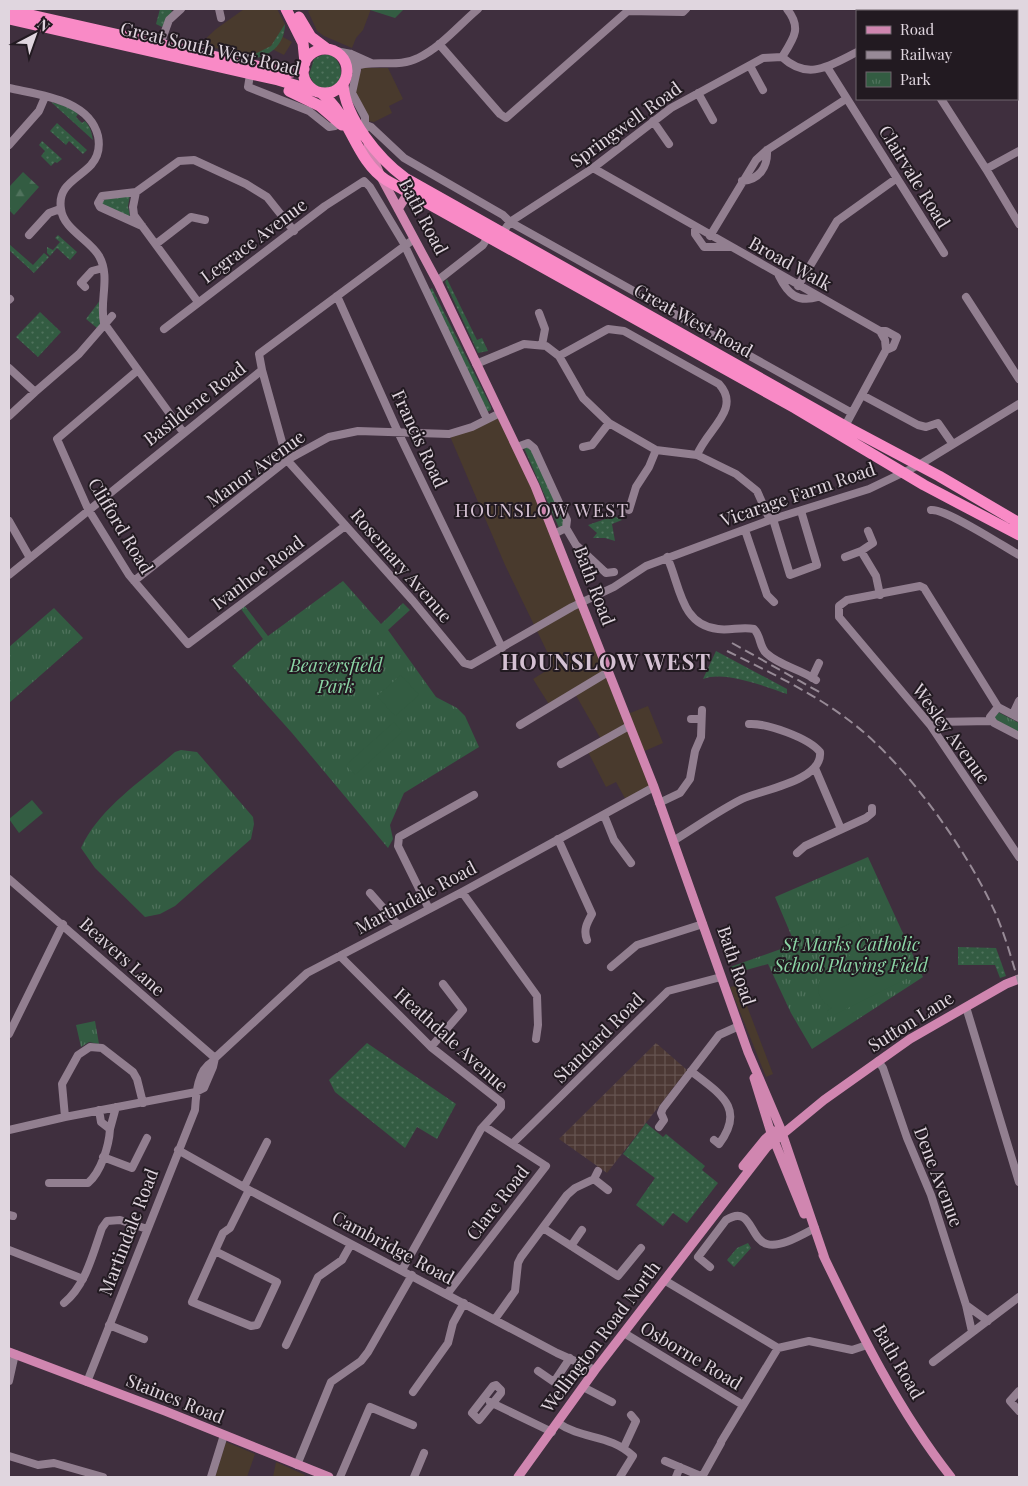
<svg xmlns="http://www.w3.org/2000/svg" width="1028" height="1486" viewBox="0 0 1028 1486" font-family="'Playfair Display',serif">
<defs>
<pattern id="industrial-grid" width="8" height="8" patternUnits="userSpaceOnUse" patternTransform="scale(1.25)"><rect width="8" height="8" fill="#4c3834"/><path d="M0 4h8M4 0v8" fill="none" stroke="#665451"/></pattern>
<pattern id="grass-dots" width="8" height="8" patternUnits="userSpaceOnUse" patternTransform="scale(1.25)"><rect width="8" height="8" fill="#335c42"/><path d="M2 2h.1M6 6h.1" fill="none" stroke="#50735d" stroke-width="1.8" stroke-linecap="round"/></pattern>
<pattern id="forest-firs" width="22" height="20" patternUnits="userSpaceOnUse" patternTransform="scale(1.25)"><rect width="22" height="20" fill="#335c42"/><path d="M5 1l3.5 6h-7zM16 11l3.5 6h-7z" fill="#50735d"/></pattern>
<pattern id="park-tufts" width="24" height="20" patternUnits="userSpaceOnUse" patternTransform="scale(1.25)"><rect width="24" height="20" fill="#335c42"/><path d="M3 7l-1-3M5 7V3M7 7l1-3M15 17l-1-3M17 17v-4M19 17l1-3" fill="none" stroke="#50735d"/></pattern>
</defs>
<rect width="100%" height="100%" fill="#3f2f3e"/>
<path fill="#493a2d" d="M244,9H277L285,24L283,37L292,42L284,55L272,49L257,56L199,45L216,29Z
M313,9H371L363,30L356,38L352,48L324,36L317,31L308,11Z
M362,68H388L403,99L389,106L392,113L374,122L368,121L355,93V87Z
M500,413L517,447L625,715L648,706L663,743L640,753L654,787L627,802L616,782L606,787L587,750L602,741L574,692L550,706L533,679L554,666L505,565L449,434Z
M739,985L773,1074L766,1077L730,987Z
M226,1442L255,1454L247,1477H215Z
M276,1462L305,1475L304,1477H273Z"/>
<path fill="url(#industrial-grid)" d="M656,1043L687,1070L607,1173L559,1139Z"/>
<path fill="url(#grass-dots)" d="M160,9H171L172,12L162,27L156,24Z
M285,24C285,42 272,56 255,58V54L271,46Z
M329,54C344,61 346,84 330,91L315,85L309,75L314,59L322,55Z
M51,102L69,107L78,114L76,117L82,123L85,121C91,128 91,131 93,140Z
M57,123L87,150L83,154L69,141L66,145L50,131Z
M42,141L62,159L57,163L55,162L51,166L41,156L45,151L39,145Z
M130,195L128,206L130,217L102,205V200Z
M58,235L77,252L70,260L57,248L50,256L47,253V247L53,250L60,242L55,238Z
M9,244L33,265L44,253L49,257L34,273L9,250Z
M447,279L477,340L482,338L488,351L478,353L445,282Z
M432,288L491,407V410L487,412L429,290Z
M101,299V323L97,328L86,319Z
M40,312L61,332L38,357L16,337Z
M526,445L531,450L564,520V525L559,528L524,448Z
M614,516L622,520L612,524L615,541L605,538H593L597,533L588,525Z
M716,651L787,689V694C766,687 724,670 703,679Z
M958,947L996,948L1006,976L1000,978L995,965H958Z
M367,1043L456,1104L437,1139L417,1127L405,1148L335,1092L329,1080Z
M646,1123L663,1137L666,1134L705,1166L702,1170L718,1183L687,1223L673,1213L663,1226L636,1205L655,1178L623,1154Z
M748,1243L751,1248L734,1267L727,1260L737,1248Z"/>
<path fill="url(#forest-firs)" d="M404,9L395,18L370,10L371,9Z
M23,172L39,187L14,215L9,210V187Z"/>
<path fill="url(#park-tufts)" d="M343,581L381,624L403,603L410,610L388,630L436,697L457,708L465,716L479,747L404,793L390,825L393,839L388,848L292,733L232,666L263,639L241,609L244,605L268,636Z
M54,608L83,638L9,703V647Z
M998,712L1019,723V733L994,721L993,716Z
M181,750L197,752L253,817L254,824L251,839L175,906L160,914L145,917L95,868L81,848C99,808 143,780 175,752Z
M868,857L923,977L812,1049L791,1013L768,964L732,974L730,967L795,944L775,897Z
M95,1021L99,1044L89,1042L81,1047L76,1025Z"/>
<path fill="#335c42" d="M401,675L419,695L395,716L377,696Z
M394,722L402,732L355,775L346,765Z
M32,800L43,813L19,833L9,819Z
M857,920L866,940L870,942L845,953L847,949L838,929Z
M873,948C889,950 898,961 895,977L906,972L908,978L830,1017L827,1011L832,1008C826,1005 822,1001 819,994C811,970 854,951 873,948Z"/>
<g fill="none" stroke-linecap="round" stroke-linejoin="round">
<path stroke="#927f90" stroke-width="8" d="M219,9L221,18
M877,9L878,11
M980,9L981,11
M627,11L683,12L686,9
M935,11L938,9
M439,44L500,114L506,118L630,9
M160,45L169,20L181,9
M336,51L351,54L371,63
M351,54L357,70L352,93L365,117V129
M782,57C794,38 802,28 787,9
M750,66L763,90
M827,67L944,253
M346,72C367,55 395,70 418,58C441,47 459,25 478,9
M250,75L248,87L309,111L329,127L335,126L343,120
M1017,81L1019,86
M9,88C39,95 89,99 98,136C100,146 98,157 91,165C78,179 57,185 61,209C63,229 90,240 99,256C111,277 99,301 104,323L183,432
M698,93L713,120
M941,99L986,169L1019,151
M653,121L669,144
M366,125L371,127L404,158L503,215L510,222L852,413
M9,145L39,111L45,97
M593,168L880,331L885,340L886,350L845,426
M986,169L1019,224
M742,181C759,180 768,167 767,150
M136,192L102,196L98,203L100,207L142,226
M695,227V234L704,247H729
M503,232L510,222L593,168L671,108L763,58L782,57C808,81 829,66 857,52
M29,235L49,213L60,209
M710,236L756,160L767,150L846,99
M156,244L191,217L205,220
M779,276C788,294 797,303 818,297
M437,281L483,245L488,237
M798,286L837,221L897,178
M85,287L81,283L92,271L103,268
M337,296L398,432L502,648
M966,297L1019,379
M9,300L10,299
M198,302L134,215L133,207L136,192L179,161L194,160L246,184L267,197L294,231
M539,313L545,329L542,345
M164,329L325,206L364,181L370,187L403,242L487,419
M880,331H886L897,337L893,347L886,350
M559,356L608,329L624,331L719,384C742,409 707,429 697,455
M476,364L524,344L546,346L559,356L583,398L609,423L656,450L697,455L736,474L757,491L770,520
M9,368L35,392L79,354L112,316
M138,370L57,439L88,509L129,575L188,644L345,526
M262,370L287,460L413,601L464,663L471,665L572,607L614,587L646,566L770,520L869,489L919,465L1019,404
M862,395L918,425L926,427L938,423L952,443
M9,416L35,392
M517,447L528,443L534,448L567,520L566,528L554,534
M583,447L592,445L609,423
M629,510L636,487L649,467L656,450
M931,510C945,508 1003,546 1019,555
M773,519L790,575L817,565L801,511
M9,521L30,558
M566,528L576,545L606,573L614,572
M745,530L767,595L774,602
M868,531L873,543L861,551L876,576L880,595
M667,557C680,584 680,625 718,629C730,631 742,626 754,629C761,636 759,646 766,653C780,666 800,669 816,680
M845,557L861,551
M9,575L262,370L259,354L414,239
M134,581L287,460L329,437L358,431L449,434L472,427L500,413
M812,678L819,663
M998,707L924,588L920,586L847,600L839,606V617L931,726L1019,857
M1013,714L1019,701
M1019,718L998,707L990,717L994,723L1019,736
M691,719H701
M520,725L608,672
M931,726L936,722L991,721
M561,764L629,726
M815,768L841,829
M659,803L680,793L690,779L695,751L701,737L702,710
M604,815L614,840L631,863
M558,839L592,914C587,923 583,930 587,940
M673,841C696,827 718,811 742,799C761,790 823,781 820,752C809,738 767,723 749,724
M797,853L805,846L866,818L872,813V808
M9,879L215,1058
M462,892L537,996L538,1025L536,1039
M370,893L398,925
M429,909L398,846L399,837L474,795
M340,956L431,1047L501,1102V1107L481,1129L402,1270
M611,967L637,945L703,924
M966,1007L1019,1182
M9,1034L63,924
M431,1047L463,1010L443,984
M878,1061L883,1068L907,1138L931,1195L966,1305L988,1321
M691,1071C718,1093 747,1107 719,1144L714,1140
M65,1117L62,1084L78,1055L90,1047L102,1048L133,1072L137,1079L143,1103
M659,1127L664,1120L661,1113L663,1108L719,1035L739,1026
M110,1129L116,1107
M9,1130L65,1117L196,1092L204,1088L213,1067L215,1058L307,973L462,892L654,787
M512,1144L668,991L721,977
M178,1150L249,1190L557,1353L595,1370
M103,1157L132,1168L147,1138
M594,1179L608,1190
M49,1183H88C101,1172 109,1146 110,1129L101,1122L99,1110
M244,1187L267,1142
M9,1215L13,1216
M543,1228L618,1276L641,1248
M571,1246L582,1230
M9,1250L83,1279
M215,1251L277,1282L257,1325L251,1326L192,1302L223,1233L230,1228L249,1190
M710,1267L698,1257L726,1220C752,1204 749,1239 767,1244C781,1248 803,1234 815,1228
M664,1280L778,1348
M447,1294L546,1166L484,1126
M64,1303C86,1285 93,1253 102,1228L107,1221L120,1220L147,1229
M966,1305L972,1332
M495,1319L515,1291L518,1263L521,1257L567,1195L575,1188L594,1179L598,1171
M109,1325L144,1339
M624,1333L743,1405
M286,1345L318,1277L342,1260L351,1244
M933,1362L1019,1297
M538,1371L554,1382L570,1358
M9,1381L15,1354
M87,1382L195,1110C196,1095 197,1071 212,1062
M496,1385L501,1390V1393L479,1420L472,1413L493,1386Z
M583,1387L612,1402
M1019,1391L1010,1401L1019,1411
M413,1392L448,1343L453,1323L464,1303
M490,1402L552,1432
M558,1423C583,1440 610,1434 633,1456L620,1477
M721,1442L778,1348L809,1341L852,1350L867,1345
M624,1447L636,1421L631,1415
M9,1456L38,1465L54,1463L103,1477
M665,1461L703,1477
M297,1465L331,1382L361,1361L368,1352L412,1275
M211,1477L224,1435
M340,1477L370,1407L413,1425
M414,1477L424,1453
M676,1477L680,1467
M702,1477L721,1443"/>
<path stroke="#d086b0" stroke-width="9" d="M368,145L381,177L438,283L535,486L654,787L748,1052L780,1127L825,1259
M398,209L405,198L415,196
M754,1078L771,1133L804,1214
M743,1166L765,1139L774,1131
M823,1255C860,1332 898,1410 951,1477
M9,1352L165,1411L329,1477
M518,1477L595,1370L767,1147L824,1100L910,1039L1006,984L1019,979"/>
<path stroke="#f98ac6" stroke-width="11" d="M286,9L303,43L305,63
M9,10L288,73L304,69
M299,17L311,37L327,49
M9,19L278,80L315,91
M303 71a22 22 0 1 1 44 0a22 22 0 1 1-44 0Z
M343,84C345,118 379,159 405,178L845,426L939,476L1019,523
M289,91L320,106L342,125
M321,93C351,116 355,160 386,180L795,408L924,485L1019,535"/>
<path stroke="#978a96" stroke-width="2" stroke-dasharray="10 5" stroke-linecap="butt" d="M732,643L821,693
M727,651C771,673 816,694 855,725C909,768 966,849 995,912C1005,935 1012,960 1019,984"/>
</g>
<g text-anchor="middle" stroke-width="4" stroke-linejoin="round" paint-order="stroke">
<g font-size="18" fill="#e0d6df" stroke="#221a21">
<text transform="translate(210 49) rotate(13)" y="6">Great South West Road</text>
<text transform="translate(626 125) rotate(-36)" y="6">Springwell Road</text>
<text transform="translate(914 177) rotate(58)" y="6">Clairvale Road</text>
<text transform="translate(423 217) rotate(62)" y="6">Bath Road</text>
<text transform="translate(254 241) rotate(-37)" y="6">Legrace Avenue</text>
<text transform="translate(790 264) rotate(29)" y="6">Broad Walk</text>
<text transform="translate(693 321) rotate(29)" y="6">Great West Road</text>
<text transform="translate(195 404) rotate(-38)" y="6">Basildene Road</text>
<text transform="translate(419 439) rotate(65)" y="6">Francis Road</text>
<text transform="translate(256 469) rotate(-36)" y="6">Manor Avenue</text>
<text transform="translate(798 495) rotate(-19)" y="6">Vicarage Farm Road</text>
<text transform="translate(120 526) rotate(59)" y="6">Clifford Road</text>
<text transform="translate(401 566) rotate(49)" y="6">Rosemary Avenue</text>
<text transform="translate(258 573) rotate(-37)" y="6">Ivanhoe Road</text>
<text transform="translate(594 586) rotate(69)" y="6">Bath Road</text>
<text transform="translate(951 734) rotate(54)" y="6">Wesley Avenue</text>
<text transform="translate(416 898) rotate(-28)" y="6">Martindale Road</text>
<text transform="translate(122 957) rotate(42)" y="6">Beavers Lane</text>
<text transform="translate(736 966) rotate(71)" y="6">Bath Road</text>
<text transform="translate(911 1022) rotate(-32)" y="6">Sutton Lane</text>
<text transform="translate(599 1038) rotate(-45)" y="6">Standard Road</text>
<text transform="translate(451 1040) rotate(42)" y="6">Heathdale Avenue</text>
<text transform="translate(938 1177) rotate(69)" y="6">Dene Avenue</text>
<text transform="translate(498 1203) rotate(-52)" y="6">Clare Road</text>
<text transform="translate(129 1232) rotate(-69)" y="6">Martindale Road</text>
<text transform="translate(393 1248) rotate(28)" y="6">Cambridge Road</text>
<text transform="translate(601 1337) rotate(-53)" y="6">Wellington Road North</text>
<text transform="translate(691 1356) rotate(31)" y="6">Osborne Road</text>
<text transform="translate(898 1362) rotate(60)" y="6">Bath Road</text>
<text transform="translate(175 1399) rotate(22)" y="6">Staines Road</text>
</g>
<g font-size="18" font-style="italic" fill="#8bd5a5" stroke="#221a21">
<text x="336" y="672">Beaversfield<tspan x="336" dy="21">Park</tspan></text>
<text x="851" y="951">St Marks Catholic<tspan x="851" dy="21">School Playing Field</tspan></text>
</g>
<g font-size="19" letter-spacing="1" fill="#d5c1d3" stroke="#221a21">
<text x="542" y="517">HOUNSLOW WEST</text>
</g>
<g font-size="22" font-weight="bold" letter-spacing="1" fill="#d5c1d3" stroke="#221a21">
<text x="606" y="670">HOUNSLOW WEST</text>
</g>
</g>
<rect width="1028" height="1486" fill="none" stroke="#e0d6df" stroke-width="20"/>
<rect x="856" y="10" width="162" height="90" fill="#221a21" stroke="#6e656d"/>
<rect x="866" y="26" width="25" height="8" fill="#d086b0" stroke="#6e656d"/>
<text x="900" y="35" font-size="15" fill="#e0d6df">Road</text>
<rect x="866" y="51" width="25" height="8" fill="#978a96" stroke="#6e656d"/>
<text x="900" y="60" font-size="15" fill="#e0d6df">Railway</text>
<rect x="866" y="72" width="25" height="15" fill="url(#park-tufts)" stroke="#6e656d"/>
<text x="900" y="85" font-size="15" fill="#e0d6df">Park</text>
<g transform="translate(35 35) rotate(41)" stroke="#221a21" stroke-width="4" paint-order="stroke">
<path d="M0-4L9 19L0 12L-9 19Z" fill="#e0d6df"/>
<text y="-8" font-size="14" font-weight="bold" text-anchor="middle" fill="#e0d6df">N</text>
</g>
</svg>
